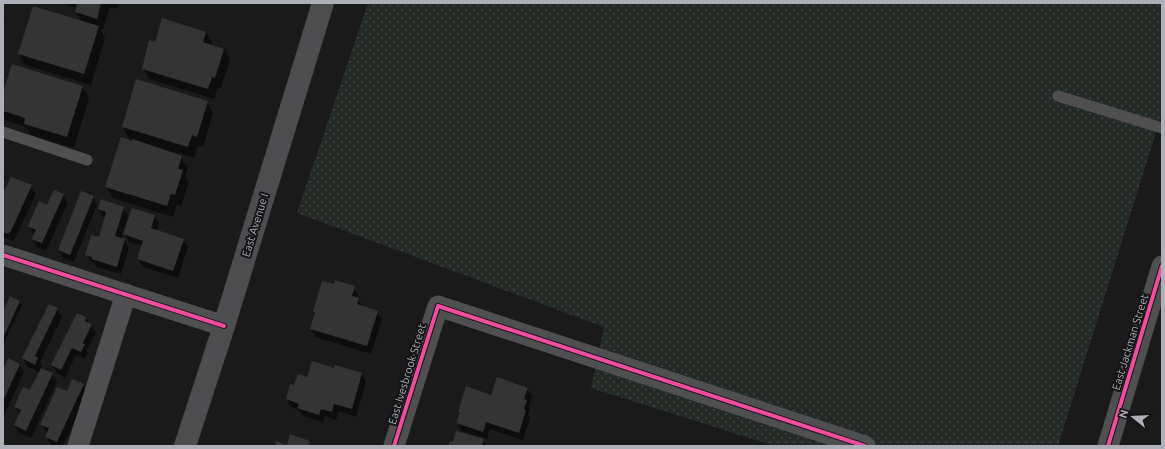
<svg xmlns="http://www.w3.org/2000/svg" width="1165" height="449" viewBox="0 0 1165 449" font-family="Ubuntu,sans-serif">
<defs>
<pattern id="grass-dots" width="8" height="8" patternUnits="userSpaceOnUse"><rect width="8" height="8" fill="#242a25"/><path d="M2 2h.1M6 6h.1" fill="none" stroke="#414643" stroke-width="1.8" stroke-linecap="round"/></pattern>
</defs>
<rect width="100%" height="100%" fill="#1a1a1a"/>
<path fill="url(#grass-dots)" d="M368,3H1162V113L1058,446H775L591,388L604,327L297,213Z"/>
<path fill="#0007" d="M60,3H119L117,9L110,7L103,29L100,28L105,38L91,85L25,65L19,54L81,21L76,12L77,8Z
M3,17L5,20L3,27Z
M206,32L212,43L211,46L224,49L230,60L221,88L218,87L214,99L149,79L143,68L155,43Z
M137,80L207,102L213,113L203,147L198,146L194,158L156,147V148L181,157L188,168L185,176L189,182L181,206L177,205L173,217L113,198L106,187L134,140L129,138L123,127Z
M83,87L89,98L74,148L31,135L26,127L5,120L3,116V95Z
M3,173L6,177L3,183Z
M31,186L36,194L15,239L13,241L3,237V196Z
M63,195L68,203L46,251L37,247L33,239L35,235L29,226L48,206Z
M93,197L97,205L74,262L63,258L59,250Z
M102,200L123,208L128,216L121,239L125,240L129,248L121,274L97,267L95,264L91,262L86,254L99,238L106,218L103,217L99,209Z
M155,216L159,224L157,231L183,240L188,247L178,278L143,267L138,259L142,246L129,242L125,234Z
M354,287L358,295L357,298L363,306L377,312L382,320L371,354L315,337L311,329L316,314L314,312Z
M19,301L22,305L3,345V313Z
M57,309L62,317L40,362L42,367L41,369L52,374L57,382L31,438L19,433L15,425L20,415L15,407L31,392L40,373L27,366L23,358Z
M77,314L86,318L96,333L87,350L88,352L85,359L76,355L65,378L57,373L52,365Z
M19,364L24,372L3,418V371Z
M336,366L362,374L366,382L356,417L339,411L336,420L325,416L323,422L303,416L299,410L291,407L287,399L295,386L308,378L335,369Z
M83,385L88,393L63,446H54L50,444L46,436L48,433L46,432L41,424L67,392Z
M527,389L532,396L529,406L530,409L528,415L530,418L523,440L490,429L487,439L462,431L458,423L460,414L459,412L492,396Z
M483,440L487,446H449L454,443Z"/>
<path fill="#343435" d="M77,3H101L97,19L75,12Z
M33,6L99,26L84,74L18,54Z
M162,18L206,32L203,42L224,49L215,78L212,77L208,89L142,69L149,40L155,42Z
M12,64L83,86L67,137L24,124L25,118L3,111V92Z
M136,79L208,101L197,137L192,135L188,147L122,127Z
M121,137L132,141L133,139L182,156L178,169L183,170L175,195L171,194L167,206L105,187Z
M11,177L32,185L11,231L8,234L3,232V193Z
M54,190L64,194L42,243L31,239L36,230L28,226L39,201L47,205Z
M81,191L94,196L70,255L58,250Z
M101,199L124,207L115,236L125,239L117,267L92,259V257L85,255L91,235L99,237L106,212L98,209Z
M132,208L155,215L151,228L184,239L173,271L137,259L143,241L123,234Z
M335,280L355,286L352,296L359,298L357,304L378,311L367,346L310,329L315,312H313L322,281L334,284Z
M10,296L20,301L3,338V311Z
M49,304L58,308L35,356L38,358L35,365L22,358Z
M77,313L86,317L85,321L92,324L83,343L85,344L81,352L72,348L61,370L51,365Z
M8,358L20,364L3,401V369Z
M312,361L334,368L335,365L362,373L352,409L334,404L332,412L321,409L319,415L297,408L299,404L286,399L290,384L294,385L298,374L307,377Z
M41,368L53,373L26,431L14,425L21,410L14,407L23,387L30,390Z
M497,377L528,388L524,399L527,400L524,409L526,410L519,433L486,422L483,432L456,423L460,412H458L466,386L491,395Z
M72,379L84,384L57,442L45,437L49,428L40,425L57,387L67,391Z
M456,431L484,439L482,446H448L450,441L453,442Z
M290,434L310,441L308,446H275L276,441L287,445Z"/>
<g fill="none" stroke-linecap="round" stroke-linejoin="round">
<path stroke="#4f4f52" stroke-width="11" d="M1058,96L1162,128
M3,132L87,160"/>
<path stroke="#4f4f52" stroke-width="21" d="M3,255L224,326
M78,446L126,294
M394,446L438,306L865,446
M1108,446L1162,266"/>
<path stroke="#4d4d50" stroke-width="22" d="M185,446L224,326L323,3"/>
<defs>
<path id="cycleway" d="M3,255L224,326
M394,446L438,306L865,446
M1108,446L1162,266"/>
</defs>
<use href="#cycleway" stroke="#141416" stroke-width="6"/>
<use href="#cycleway" stroke="#ef4d9e" stroke-width="4"/>
</g>
<g text-anchor="middle" stroke-width="4" stroke-linejoin="round" paint-order="stroke">
<g font-size="11" fill="#adafb9" stroke="#141416">
<text transform="translate(255 225) rotate(-73)" y="4">East Avenue I</text>
<text transform="translate(1130 342) rotate(-73)" y="4">East Jackman Street</text>
<text transform="translate(407 374) rotate(-73)" y="4">East Ivesbrook Street</text>
</g>
</g>
<rect width="1165" height="449" fill="none" stroke="#adafb9" stroke-width="8"/>
<g transform="translate(1133 417) rotate(288)" stroke="#141416" stroke-width="3" paint-order="stroke">
<path d="M0-3L7 15L0 10L-7 15Z" fill="#adafb9"/>
<text y="-6" font-size="11" font-weight="bold" text-anchor="middle" fill="#adafb9">N</text>
</g>
</svg>
